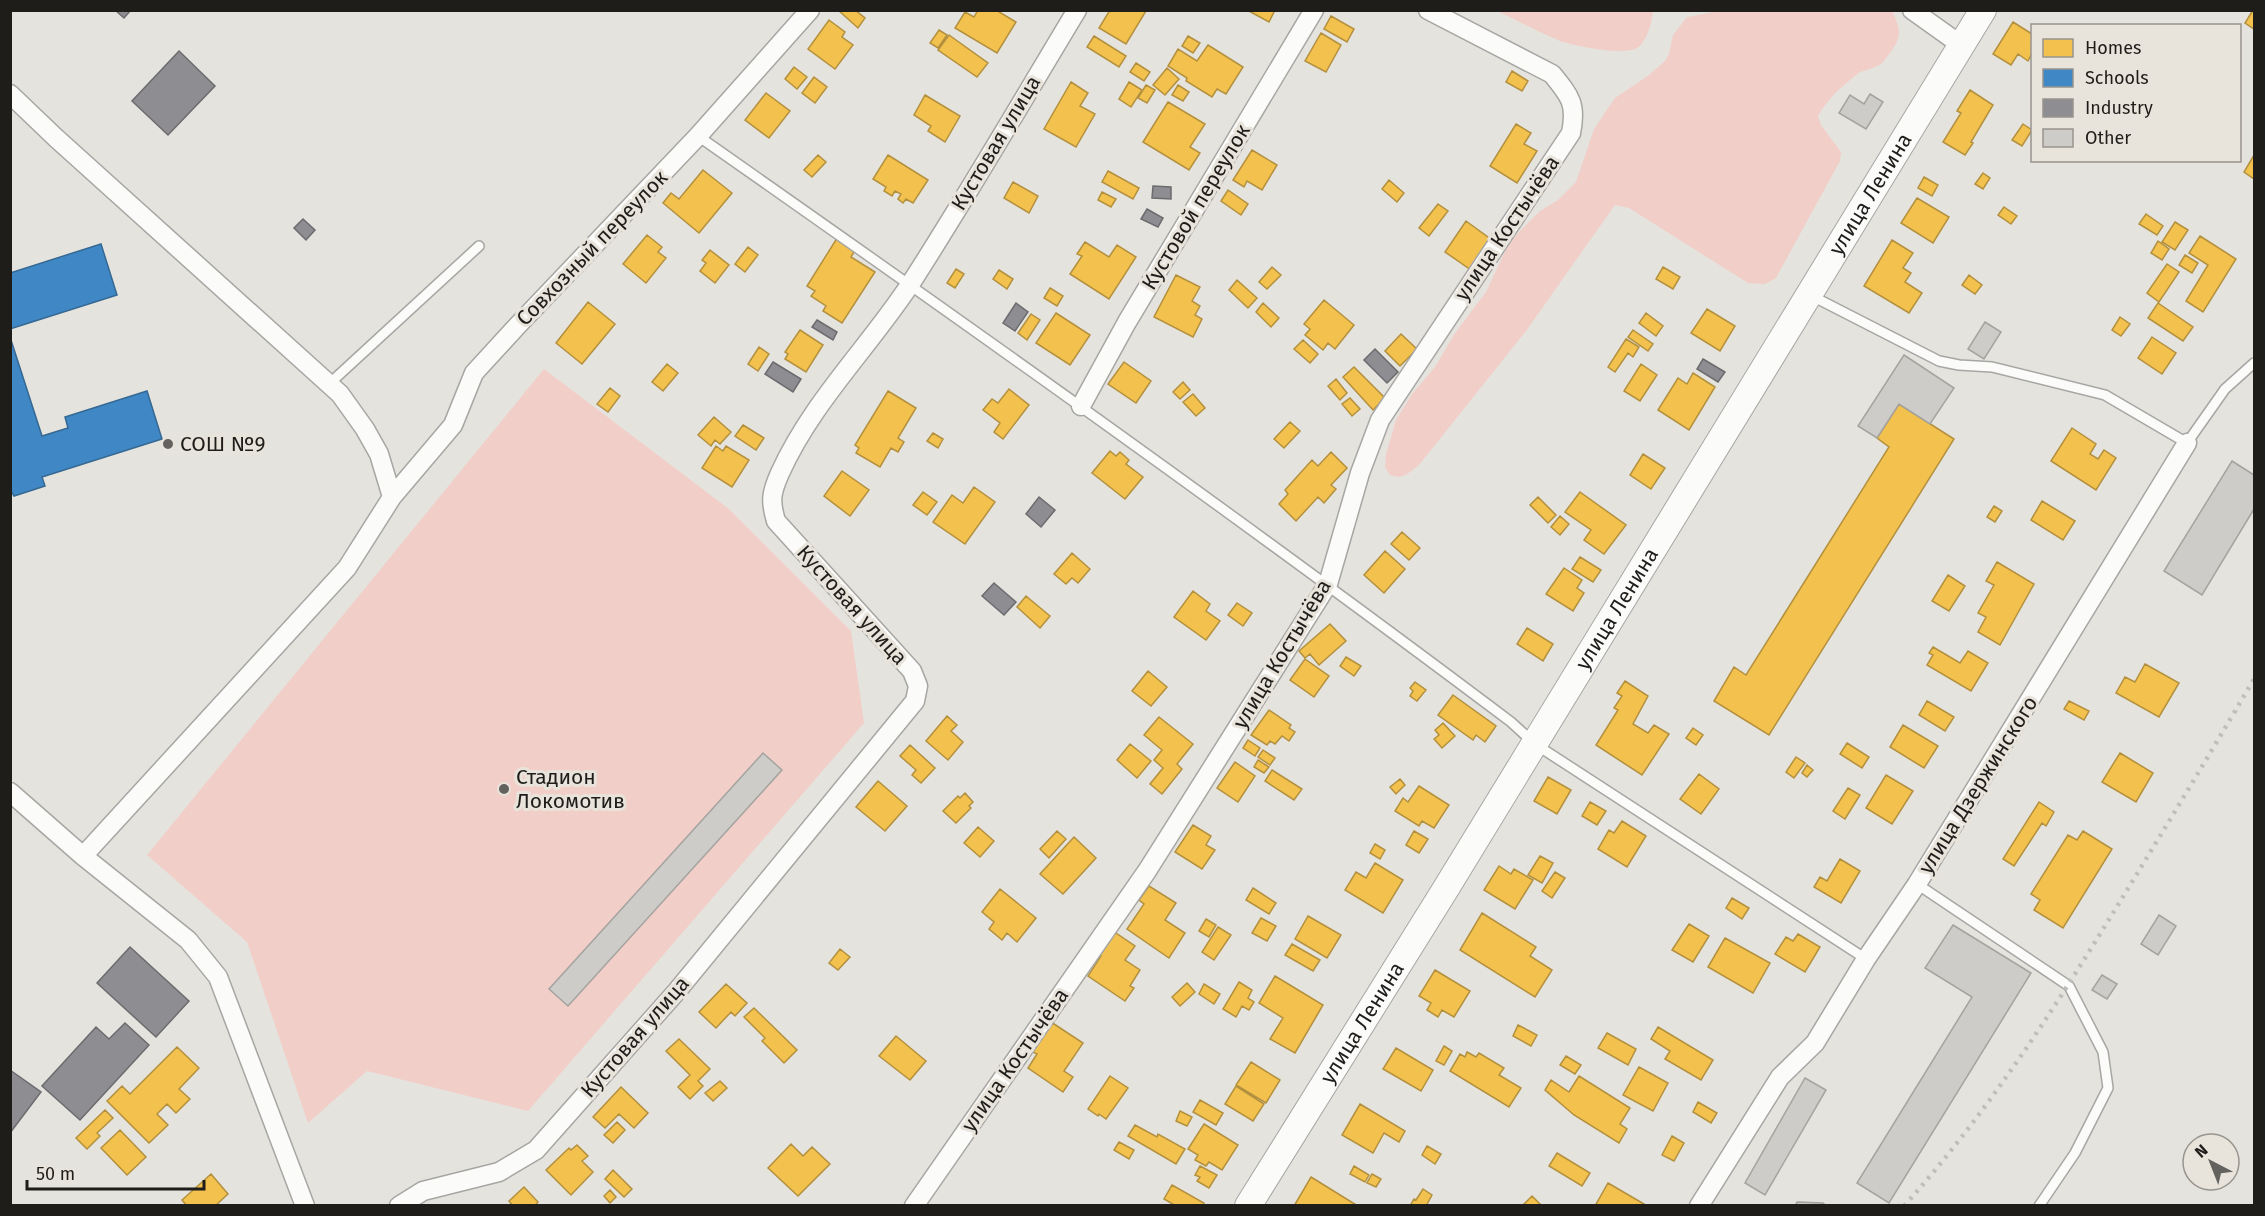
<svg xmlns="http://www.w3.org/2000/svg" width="2265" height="1216" viewBox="0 0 2265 1216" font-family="'Fira Sans',sans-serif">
<rect width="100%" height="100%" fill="#e5e3de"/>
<path fill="#f1cfc8" d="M1497,11L1653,10V11C1652,22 1647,42 1637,48C1624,56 1574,46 1560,41C1539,32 1518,21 1497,11Z
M1719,11H1892C1901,28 1902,37 1890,53C1886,58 1883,64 1877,66C1870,70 1862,70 1856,75C1842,86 1826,101 1818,116L1821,125L1841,152L1840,161L1776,278L1765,284L1748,283L1629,208L1615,205L1526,331L1419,465L1406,475L1398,477L1390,475L1385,467L1386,454L1396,420L1412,394L1435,367L1455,333L1486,292L1506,249L1516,235L1540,211L1558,200L1576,182L1594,129L1615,98L1649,75L1664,62L1669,54L1673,35L1687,17Z
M544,369L729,509L851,631L864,723L528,1111L367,1071L308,1123L247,942L147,855Z"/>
<path fill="#f2c14e" stroke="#b3903e" stroke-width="1.5" d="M838,10H855L865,18L858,28Z
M978,10H996L1016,22L997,53L955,28L965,12L974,17Z
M1110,10L1146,11L1126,44L1099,28Z
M1247,10H1275L1269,22Z
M2253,10H2254V29L2245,23Z
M1331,16L1354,29L1347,42L1324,29Z
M829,20L845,32L842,37L853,45L835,69L808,49Z
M2013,22L2032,34V53L2028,61L2018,54L2011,65L1993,54Z
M939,30L947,35L938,48L930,43Z
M1321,33L1341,45L1326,72L1305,61Z
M949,35L988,63L977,77L938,50Z
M1094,36L1126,56L1119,67L1087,47Z
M1188,36L1200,43L1193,53L1182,46Z
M1208,45L1243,67L1226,94L1217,89L1212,97L1186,81L1187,78L1168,66L1178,49L1197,61Z
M1136,63L1150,72L1144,81L1130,72Z
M794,67L807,77L797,89L785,79Z
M1167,68L1179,79L1165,95L1153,85Z
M1512,71L1528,81L1522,91L1506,82Z
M814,77L827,87L815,103L802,93Z
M1071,82L1088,93L1080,106L1095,114L1076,147L1044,129Z
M1129,82L1142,90L1131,107L1119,99Z
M1146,85L1155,90L1147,103L1138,98Z
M1178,85L1189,92L1183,101L1172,95Z
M1970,90L1993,105L1971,142L1973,143L1965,155L1943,142L1961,113L1957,111Z
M766,93L790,111L769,138L745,120Z
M925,95L960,116L945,142L928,131L931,126L914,115Z
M1168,102L1205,124L1190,147L1200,153L1189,170L1143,142Z
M1516,124L1531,133L1524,144L1537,151L1517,183L1490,166Z
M2023,124L2032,130L2022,146L2012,140Z
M1252,150L1277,165L1262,190L1247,181L1244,187L1233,180Z
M818,155L826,162L812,177L804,170Z
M888,155L928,180L913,203L906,199L903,203L898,199L901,194L895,191L892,196L884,191L886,187L873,179Z
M2254,155V179L2244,172Z
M703,170L732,193L699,233L663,203L671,193L679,199Z
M1108,171L1139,188L1133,199L1102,182Z
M1983,173L1990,178L1983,189L1975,184Z
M1924,177L1938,185L1932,196L1918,188Z
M1389,180L1404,193L1397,202L1382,189Z
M1013,182L1038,196L1029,213L1004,198Z
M1228,190L1248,204L1241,215L1221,201Z
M1102,192L1116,199L1111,207L1098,200Z
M1917,198L1949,217L1933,243L1901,223Z
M1438,204L1448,211L1429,236L1419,228Z
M2004,207L2017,216L2011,224L1998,215Z
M2146,214L2163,226L2157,235L2139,224Z
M1466,221L1492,240L1471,270L1445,252Z
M2175,222L2188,230L2175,250L2162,242Z
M647,235L662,247L658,252L666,258L646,283L623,264Z
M839,235L857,247L851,257L875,272L842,323L823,311L826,306L811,296L815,291L807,286Z
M2200,236L2236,259L2203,312L2186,301L2208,265L2189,253Z
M1892,240L1913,253L1903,268L1911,273L1905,282L1922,293L1909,313L1864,286Z
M2158,241L2169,249L2162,260L2151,253Z
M1085,242L1109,257L1117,245L1136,257L1109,299L1070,274L1082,256L1077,254Z
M748,247L758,255L745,272L735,264Z
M710,250L729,265L715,283L700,271L706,263L702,260Z
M2185,255L2198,263L2192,273L2179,265Z
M2167,264L2179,272L2159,302L2147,293Z
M1272,267L1281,275L1267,289L1259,282Z
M1663,267L1680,277L1673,289L1656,279Z
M956,269L964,274L955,288L947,283Z
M999,270L1013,279L1007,289L993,279Z
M1176,275L1200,287L1192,301L1200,306L1195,315L1202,319L1193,337L1154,317Z
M1969,275L1982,285L1975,294L1962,285Z
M1237,280L1257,298L1248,308L1229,290Z
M1050,288L1063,296L1057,306L1044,298Z
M1324,300L1354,325L1335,349L1328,343L1323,350L1305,335L1310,329L1304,324Z
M588,302L615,324L582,364L556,343Z
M1263,303L1279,318L1271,327L1256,312Z
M2158,303L2193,327L2183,341L2148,318Z
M1707,309L1735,326L1720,351L1691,333Z
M1056,313L1090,335L1070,365L1036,343Z
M1646,313L1663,326L1656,336L1639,323Z
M1031,314L1040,320L1027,340L1018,333Z
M2120,317L2130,324L2121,336L2112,330Z
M800,330L823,345L806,372L785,359L788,354L785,352Z
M1633,330L1653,344L1648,351L1628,337Z
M1401,334L1417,349L1400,366L1385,351Z
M2152,337L2176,353L2162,374L2138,358Z
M1626,339L1639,347L1633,357L1628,353L1615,372L1608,367Z
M1303,340L1318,354L1310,363L1294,349Z
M759,347L769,354L758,371L748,364Z
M1124,362L1151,381L1136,403L1108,384Z
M667,364L678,373L663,391L652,382Z
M1641,364L1657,375L1640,401L1624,391Z
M1354,367L1385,398L1373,410L1343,377Z
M1693,373L1715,387L1689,430L1658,410L1678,378L1687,384Z
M1336,379L1347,393L1340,400L1328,386Z
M1183,382L1190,390L1180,399L1173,392Z
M610,388L620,396L608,412L597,404Z
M1009,389L1029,405L1003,439L994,432L1000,423L983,410L992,399L998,403Z
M888,391L916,408L898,438L904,442L898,452L891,448L880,467L856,453L859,448L855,445Z
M1193,394L1205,408L1196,416L1183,402Z
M1350,398L1360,409L1352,416L1342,404Z
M1899,404L1954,439L1769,735L1714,701L1734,667L1746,675L1889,447L1877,438Z
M714,417L731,432L720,444L715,440L711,446L698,435Z
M1290,422L1300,431L1284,448L1274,439Z
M743,425L764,438L756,450L735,436Z
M2072,428L2096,444L2090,454L2098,459L2104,450L2116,458L2096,490L2051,461Z
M933,433L943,439L938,448L927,441Z
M716,446L723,451L726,446L749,460L732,487L702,468Z
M1110,451L1116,456L1120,452L1129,460L1126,464L1143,477L1125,499L1092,473Z
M1331,452L1347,468L1331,485L1336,489L1324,503L1318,497L1296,521L1279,504L1288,494L1285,490L1312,460L1318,466Z
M1643,454L1665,468L1651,489L1630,475Z
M842,471L869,490L850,516L824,496Z
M974,487L995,502L965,544L933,522L952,495L963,503Z
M923,492L937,502L927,515L913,505Z
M1580,492L1626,525L1604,554L1584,540L1591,530L1565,512Z
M1538,497L1556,515L1548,523L1530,505Z
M2042,501L2075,521L2063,540L2031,520Z
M1994,506L2002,511L1995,522L1987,517Z
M1560,516L1569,524L1560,535L1551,527Z
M1402,532L1420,548L1409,560L1391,544Z
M1385,551L1405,569L1384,593L1364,575Z
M1072,553L1090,569L1078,583L1072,578L1066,584L1054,574Z
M1580,557L1601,570L1593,582L1572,569Z
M1997,562L2034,584L2000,645L1978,632L1986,617L1978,613L1994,585L1986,581Z
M1564,568L1582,580L1577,588L1584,593L1573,611L1546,594Z
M1948,575L1965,586L1949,611L1932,601Z
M1193,591L1210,604L1206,611L1220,621L1206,640L1174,617Z
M1026,596L1050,616L1040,628L1017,607Z
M1237,603L1252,613L1243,626L1228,615Z
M1330,624L1346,641L1319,665L1310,654L1305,658L1299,651Z
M1527,628L1553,644L1543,661L1517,644Z
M1933,647L1960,663L1968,651L1988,663L1971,691L1927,665L1933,655L1929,653Z
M1346,657L1361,666L1354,676L1340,666Z
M1305,659L1329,676L1314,697L1290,680Z
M2145,664L2179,683L2159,717L2116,693L2125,677L2135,682Z
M1148,671L1167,687L1151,706L1132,691Z
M1625,681L1648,696L1633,724L1648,733L1654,725L1669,734L1642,775L1596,745L1618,710L1614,708L1622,696L1617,693Z
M1415,682L1426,690L1417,701L1410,696L1413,691L1410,688Z
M1453,695L1496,726L1485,742L1476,735L1473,740L1438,715Z
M1927,701L1954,717L1945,731L1919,715Z
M2069,701L2089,711L2084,720L2064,709Z
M1269,710L1291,725L1289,728L1295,732L1289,741L1282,736L1275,744L1270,741L1267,745L1251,735Z
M947,716L957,725L951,731L963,742L948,760L926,741Z
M1159,717L1193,744L1177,764L1182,769L1162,794L1150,784L1163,768L1154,760L1162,750L1144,735Z
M1443,723L1455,736L1442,748L1434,739L1439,735L1435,730Z
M1903,725L1938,746L1924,768L1890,747Z
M1693,728L1703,735L1696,745L1686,738Z
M1248,740L1260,748L1255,756L1243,748Z
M1847,743L1869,757L1862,768L1840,754Z
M1130,744L1151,761L1137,778L1117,760Z
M910,745L935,768L921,783L912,775L916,770L900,756Z
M1263,750L1275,758L1270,765L1258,757Z
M2120,753L2153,773L2136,802L2102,782Z
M1796,757L1805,763L1794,778L1786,772Z
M1258,760L1269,767L1264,773L1254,767Z
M1235,762L1255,776L1238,802L1217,788Z
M1807,765L1813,770L1807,777L1802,773Z
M1272,770L1302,789L1294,800L1265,781Z
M1699,774L1719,789L1701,814L1680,799Z
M1886,775L1913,791L1892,824L1866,808Z
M1548,777L1571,790L1557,814L1534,801Z
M1400,779L1405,785L1396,794L1390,787Z
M878,781L907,806L885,831L856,807Z
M1419,786L1449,805L1434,828L1422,821L1419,826L1395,811L1403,798L1408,802Z
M1848,788L1860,795L1845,819L1833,811Z
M965,793L973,802L969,806L971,808L956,823L943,811L958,796L960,798Z
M1590,802L1606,811L1597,825L1582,816Z
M2039,802L2054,812L2046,826L2042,823L2014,866L2003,859Z
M1622,821L1646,836L1627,867L1598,849L1609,830L1614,833Z
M1193,825L1211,836L1206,845L1215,850L1202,869L1175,852Z
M978,827L994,841L980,857L964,843Z
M1057,831L1066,839L1049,858L1040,849Z
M1414,831L1428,839L1419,853L1406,845Z
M2083,831L2112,849L2063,928L2034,910L2040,900L2031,894L2068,835L2077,840Z
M1074,837L1096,858L1063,894L1040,874Z
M1375,844L1385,850L1380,859L1370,853Z
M1540,856L1553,863L1542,883L1528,875Z
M1840,859L1860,871L1841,903L1814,887L1820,877L1827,881Z
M1375,863L1403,880L1383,913L1345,890L1356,872L1366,878Z
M1499,866L1511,874L1514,869L1533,880L1515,909L1484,890Z
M1555,872L1565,878L1552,898L1542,891Z
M1149,886L1176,903L1165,920L1185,933L1169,958L1127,929L1144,904L1139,900Z
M1253,888L1276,903L1269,914L1246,900Z
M1000,889L1036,918L1017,942L1007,933L1002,940L989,929L994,922L982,912Z
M1732,898L1749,908L1742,919L1726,908Z
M1482,913L1536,947L1530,956L1552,970L1535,997L1460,950Z
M1308,916L1341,935L1327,958L1295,939Z
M1261,918L1276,926L1267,941L1252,933Z
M1206,919L1216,925L1209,937L1199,931Z
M1689,924L1709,936L1693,962L1672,950Z
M1218,927L1231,935L1214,960L1202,952Z
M1113,931L1135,946L1125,960L1140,970L1130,986L1134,988L1125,1001L1088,976L1101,956L1097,953Z
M1798,934L1820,947L1805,972L1775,954L1786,937L1793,941Z
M1725,938L1770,963L1753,993L1708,967Z
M1292,944L1320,960L1313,971L1285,955Z
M840,949L850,957L838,970L829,963Z
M1435,970L1470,991L1454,1017L1442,1010L1438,1017L1427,1010L1431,1003L1419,996Z
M1275,976L1323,1005L1295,1053L1270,1039L1283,1018L1259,1003Z
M1239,982L1252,990L1248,998L1254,1002L1249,1010L1242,1006L1236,1017L1223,1009Z
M1187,983L1195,992L1180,1006L1172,997Z
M726,984L747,1003L735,1016L731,1012L716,1028L699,1012Z
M1204,984L1220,994L1214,1004L1199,994Z
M754,1008L797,1050L784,1063L762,1041L765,1038L744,1017Z
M1051,1022L1083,1043L1064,1071L1073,1077L1063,1092L1028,1068L1037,1054L1031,1051Z
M1518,1025L1537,1035L1531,1046L1513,1036Z
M1658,1027L1713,1060L1701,1080L1665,1059L1670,1051L1651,1039Z
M1607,1033L1636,1049L1628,1065L1598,1048Z
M896,1036L926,1061L910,1080L879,1056Z
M679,1039L710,1069L698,1081L703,1086L690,1099L678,1087L690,1075L666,1051Z
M1444,1046L1452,1051L1444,1065L1436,1061Z
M177,1047L199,1068L179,1089L190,1099L176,1113L167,1104L157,1114L168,1125L149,1143L107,1101L122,1086L130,1094Z
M1396,1048L1433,1070L1421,1091L1383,1069Z
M1467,1052L1476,1057L1479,1053L1504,1068L1499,1075L1521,1088L1509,1107L1450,1071L1460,1054L1465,1057Z
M1566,1056L1581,1065L1575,1074L1560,1065Z
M1251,1062L1280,1080L1266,1103L1236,1085Z
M1639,1067L1668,1083L1653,1111L1623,1095Z
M1110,1076L1128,1088L1106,1119L1099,1114L1098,1116L1088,1109Z
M1579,1076L1630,1108L1620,1124L1627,1129L1619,1143L1574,1115L1545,1090L1551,1080L1569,1092Z
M720,1081L727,1088L713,1101L705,1093Z
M1236,1086L1264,1104L1253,1121L1225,1104Z
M621,1087L648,1113L634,1128L619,1114L605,1128L593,1117Z
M1200,1100L1223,1113L1216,1125L1193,1112Z
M1698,1102L1717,1113L1711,1123L1693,1112Z
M1360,1104L1405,1131L1399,1142L1384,1133L1373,1153L1342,1135Z
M105,1110L113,1118L97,1133L100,1136L87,1149L76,1138Z
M1180,1111L1192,1117L1187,1126L1176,1121Z
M617,1122L625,1130L613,1143L604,1135Z
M1204,1124L1238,1145L1222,1170L1209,1162L1206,1166L1195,1160L1198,1155L1188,1149Z
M1135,1125L1157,1137L1158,1134L1185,1149L1176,1164L1128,1136Z
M120,1130L146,1157L127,1175L101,1148Z
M1672,1136L1684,1143L1674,1161L1662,1155Z
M1119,1142L1134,1150L1129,1159L1114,1150Z
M791,1144L803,1156L812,1147L830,1164L798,1196L768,1168Z
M577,1145L588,1156L582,1161L593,1172L571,1195L546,1170L569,1148L571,1150Z
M1427,1146L1441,1154L1435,1164L1422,1155Z
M1557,1153L1590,1173L1582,1186L1549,1166Z
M1200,1166L1217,1175L1209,1188L1197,1181L1200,1177L1195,1175Z
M1354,1166L1369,1175L1365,1182L1350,1174Z
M613,1170L632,1189L624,1197L605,1179Z
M211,1174L228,1194L215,1206H187L182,1200Z
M1372,1174L1381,1179L1376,1187L1367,1183Z
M1311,1177L1358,1206H1294Z
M1608,1183L1644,1204V1206H1595Z
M1172,1185L1204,1203L1203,1206H1176L1164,1199Z
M524,1187L538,1202L535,1206H513L509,1201Z
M1423,1189L1432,1195L1426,1206H1410L1414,1199L1416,1200Z
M610,1190L616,1197L610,1203L604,1196Z
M1532,1196L1542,1206H1525L1524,1204Z"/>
<path fill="#3f88c5" stroke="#356892" stroke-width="1.5" d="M101,244L117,295L10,329V273Z
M10,337L42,436L68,428L65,417L147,391L162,439L42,477L45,486L14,496L10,489Z"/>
<path fill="#8d8d92" stroke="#6c6b6e" stroke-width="1.5" d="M115,10H131L124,18Z
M179,51L215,86L168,135L132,101Z
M1153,186L1171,187V199L1152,198Z
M1147,209L1163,218L1158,227L1141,219Z
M303,219L315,230L306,240L294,228Z
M1016,303L1028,312L1015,331L1003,323Z
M817,320L837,332L833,340L812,327Z
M1375,349L1398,372L1387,383L1364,360Z
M1703,359L1725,372L1718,382L1697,369Z
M773,362L801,379L793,392L765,374Z
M1039,497L1055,510L1041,527L1026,514Z
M994,583L1016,602L1004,615L982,596Z
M130,947L189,1001L156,1037L97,983Z
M125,1023L149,1045L80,1120L42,1086L96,1027L109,1039Z
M10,1070L41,1092L10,1133Z"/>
<path fill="#cdccc8" stroke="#a4a39f" stroke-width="1.5" d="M1870,94L1883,102L1866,129L1839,113L1850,95L1864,104Z
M1985,322L2001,332L1984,359L1968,349Z
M1904,355L1954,388L1930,424L1899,404L1877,438L1858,426Z
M2232,461L2254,475V509L2202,595L2164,571Z
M763,753L782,770L568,1006L549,989Z
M2159,915L2176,926L2158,955L2141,944Z
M1953,925L2031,973L1889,1203L1857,1183L1972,997L1925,968Z
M2102,975L2117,984L2107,999L2092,990Z
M1805,1078L1826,1090L1765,1195L1745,1183Z
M1797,1202L1823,1203L1826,1206H1795Z"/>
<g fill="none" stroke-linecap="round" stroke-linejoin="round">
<defs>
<path id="service" d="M698,136C972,328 1244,521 1511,722L1535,744L1866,959
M1812,296L1939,361L1959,365L1992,367L2105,395L2187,443L2225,389L2254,363
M329,384L479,246
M1917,884L2069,986L2103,1052L2108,1088L2075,1153L2039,1206"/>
<path id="minor" d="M1912,10L1961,45
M10,94L56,138L340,394L365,429L379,454L392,497L347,568L83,856
M1081,406L1127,322L1314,10
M392,497L453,425L474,373L519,324L698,136L810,10
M10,792L83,856L188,940L218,977L305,1206
M399,1206L423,1191L499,1172L536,1150L677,991L915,701L918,686L912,671L776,521C770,501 771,493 780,473C812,402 869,347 911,283C969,193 1022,101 1077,10
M914,1206L1147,871L1328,584L1360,473L1380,420L1571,133C1577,104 1570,96 1552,74L1428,10
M1699,1206L1780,1077L1815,1043L1866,959L1917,884L2187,443"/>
<g id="secondary">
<path id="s1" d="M1248,1206L1445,890L1983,10"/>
</g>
</defs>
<use href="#service" stroke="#a7a6a3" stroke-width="12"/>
<use href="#minor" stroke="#a7a6a3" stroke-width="21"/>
<use href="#secondary" stroke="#a7a6a3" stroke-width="28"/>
<use href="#service" stroke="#fbfbfa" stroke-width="9"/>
<use href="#minor" stroke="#fbfbfa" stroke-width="18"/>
<use href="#secondary" stroke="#fbfbfa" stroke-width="26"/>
<path stroke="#bebebc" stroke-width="4.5" stroke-dasharray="3 6" stroke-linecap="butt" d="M1904,1206C1993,1107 2063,995 2132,882C2173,815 2214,747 2254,679"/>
</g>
<g fill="#64625f" stroke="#e8e4db" stroke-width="2">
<circle cx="168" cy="444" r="6"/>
<circle cx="504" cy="789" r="6"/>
</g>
<g text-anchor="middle" stroke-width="6" stroke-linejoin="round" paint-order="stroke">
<g font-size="21" fill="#1f1d1a" stroke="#e8e4db">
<text transform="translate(996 143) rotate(-59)" y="7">Кустовая улица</text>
<text dy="7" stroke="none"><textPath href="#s1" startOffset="1188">улица Ленина</textPath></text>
<text transform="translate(1196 207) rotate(-59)" y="7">Кустовой переулок</text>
<text transform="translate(1507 228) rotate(-56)" y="7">улица Костычёва</text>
<text transform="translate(592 248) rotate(-46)" y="7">Совхозный переулок</text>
<text transform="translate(852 605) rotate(48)" y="7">Кустовая улица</text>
<text dy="7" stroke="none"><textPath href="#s1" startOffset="702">улица Ленина</textPath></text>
<text transform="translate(1282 654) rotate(-59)" y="7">улица Костычёва</text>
<text transform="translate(1978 785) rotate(-58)" y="7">улица Дзержинского</text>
<text dy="7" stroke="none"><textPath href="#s1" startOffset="216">улица Ленина</textPath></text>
<text transform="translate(635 1037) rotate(-49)" y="7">Кустовая улица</text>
<text transform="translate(1015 1060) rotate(-55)" y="7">улица Костычёва</text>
</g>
<g font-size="21" fill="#1f1d1a" stroke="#e8e4db" text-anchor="start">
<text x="180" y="451">СОШ №9</text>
<text x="516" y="784">Стадион<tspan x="516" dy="24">Локомотив</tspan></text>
</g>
</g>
<rect width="2265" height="1216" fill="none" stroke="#1f1d1a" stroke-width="24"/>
<rect x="2031" y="24" width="210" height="138" fill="#e8e4db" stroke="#98948e" stroke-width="1.5"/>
<rect x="2043" y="39" width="30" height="18" fill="#f2c14e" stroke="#98948e" stroke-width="1.5"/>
<text x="2085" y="54" font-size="18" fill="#1f1d1a">Homes</text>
<rect x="2043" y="69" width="30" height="18" fill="#3f88c5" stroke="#98948e" stroke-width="1.5"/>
<text x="2085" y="84" font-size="18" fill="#1f1d1a">Schools</text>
<rect x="2043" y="99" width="30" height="18" fill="#8d8d92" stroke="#98948e" stroke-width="1.5"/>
<text x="2085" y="114" font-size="18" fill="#1f1d1a">Industry</text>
<rect x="2043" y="129" width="30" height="18" fill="#cdccc8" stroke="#98948e" stroke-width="1.5"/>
<text x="2085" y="144" font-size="18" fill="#1f1d1a">Other</text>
<g transform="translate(2211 1162) rotate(318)"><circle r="28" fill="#e8e4db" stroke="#98948e" stroke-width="1.5"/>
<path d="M0-4.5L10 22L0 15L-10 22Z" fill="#64625f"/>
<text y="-9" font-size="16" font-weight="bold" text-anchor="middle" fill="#1f1d1a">N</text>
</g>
<path d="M27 1180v9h177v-9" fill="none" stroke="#1f1d1a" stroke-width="3"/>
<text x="36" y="1180" font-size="18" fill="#1f1d1a" stroke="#e8e4db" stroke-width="4.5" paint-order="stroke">50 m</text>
</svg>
